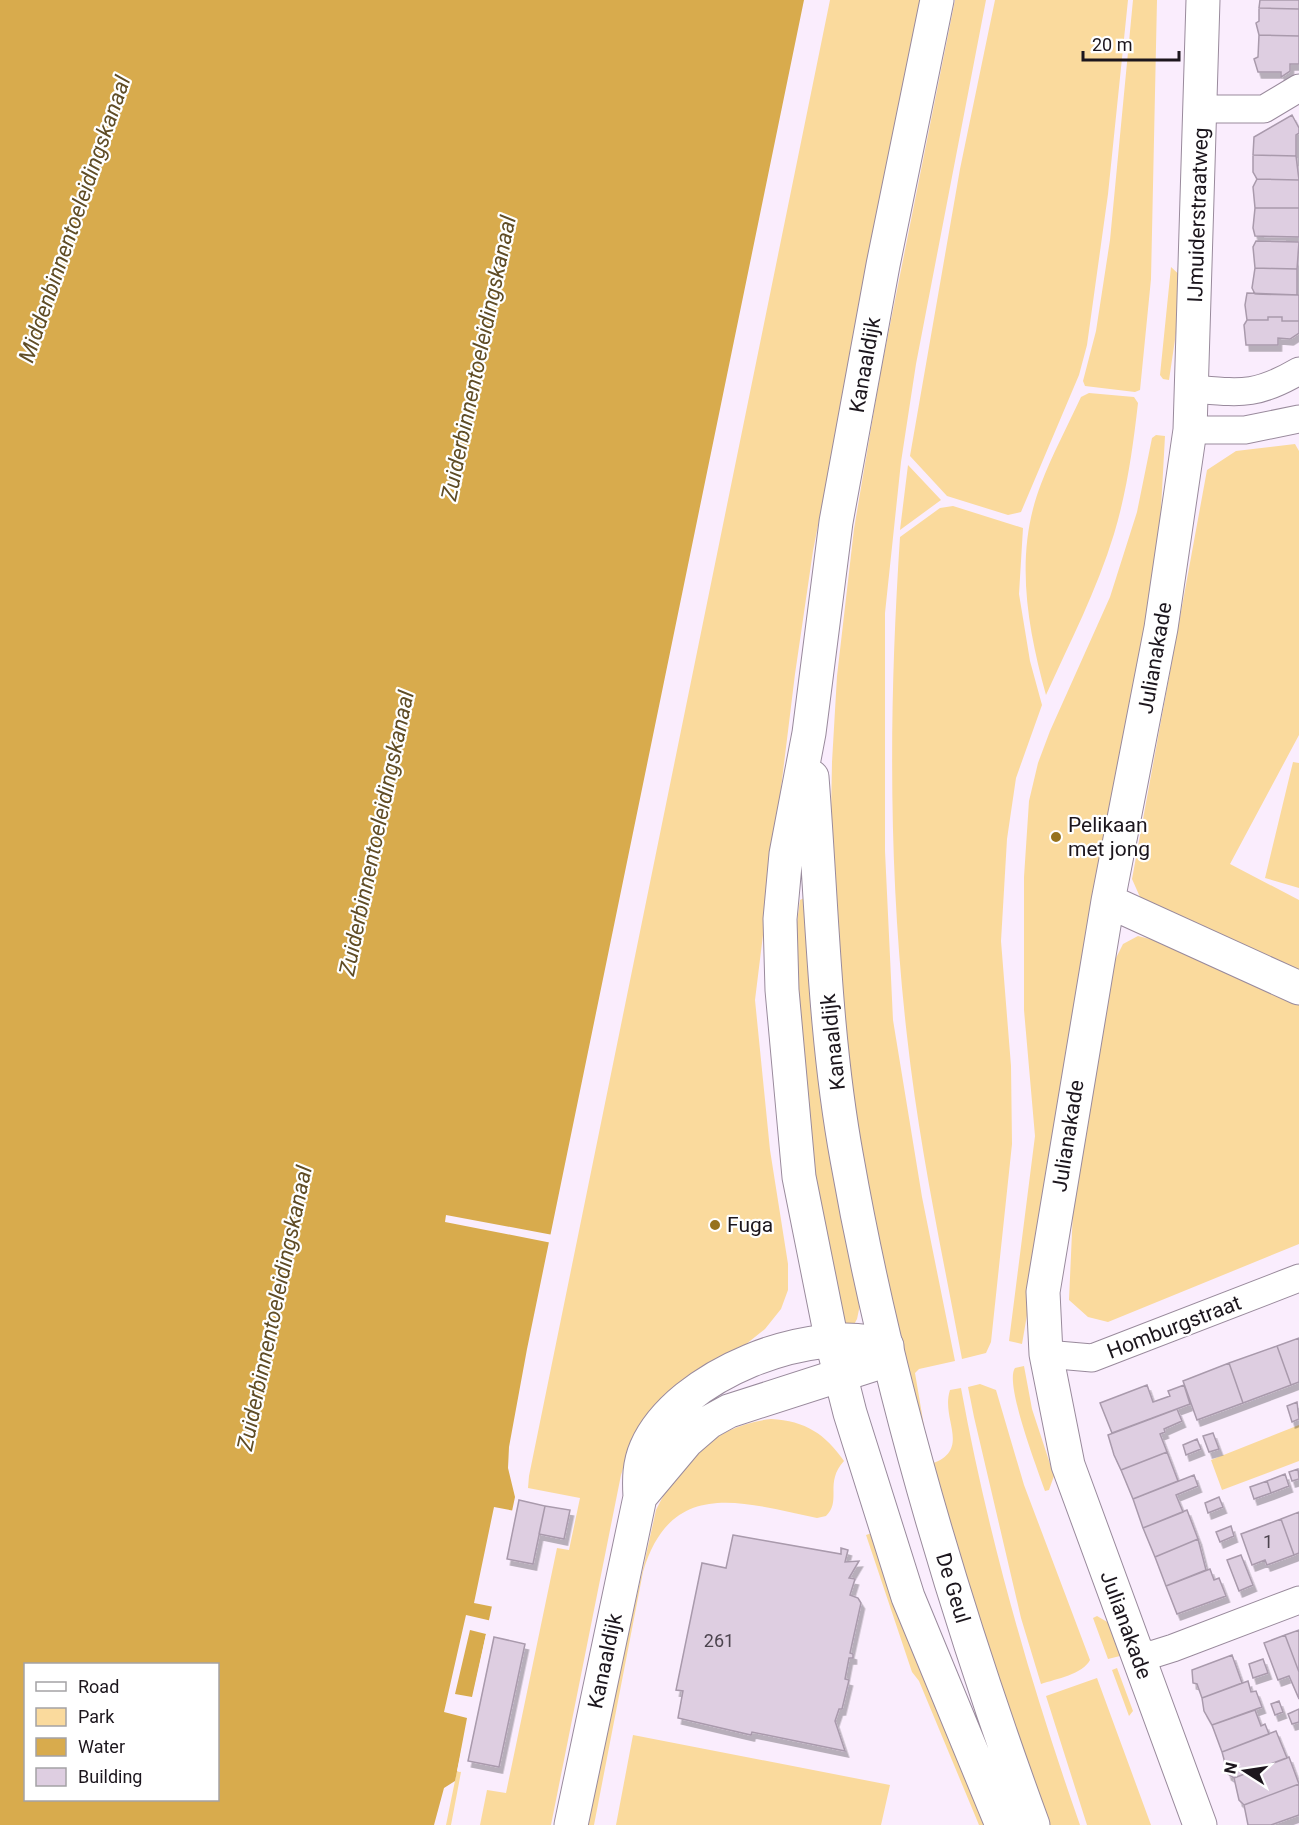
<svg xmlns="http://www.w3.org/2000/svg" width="1299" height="1825" viewBox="0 0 1299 1825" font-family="Roboto,sans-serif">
<defs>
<filter id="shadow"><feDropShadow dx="3.5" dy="6" stdDeviation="0" flood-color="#0004"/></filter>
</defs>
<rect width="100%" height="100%" fill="#faedfd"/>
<path fill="#fada9d" d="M830,0H921L813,551L795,674L755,1000L770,1150L788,1264V1290L781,1309L765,1329L745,1345L724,1355L628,1454L621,1475L551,1825H480L487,1790L506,1793L557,1548L569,1550L580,1498L528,1488L529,1476Z
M955,0H986L916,364L901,462L885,613V851L893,1020L922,1197L955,1361L919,1369L915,1373L926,1438L904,1372L848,1093L830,868L832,762L837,676L854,529L880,375Z
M995,0H1128L1108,194L1087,345L1079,375L1021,512L1008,515L947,496L910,456L960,169Z
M1133,0H1157L1151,279L1140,390L1135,392L1085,386L1083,381L1096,331L1110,240Z
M1171,267L1184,279L1169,380L1163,379L1160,375Z
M1089,393L1134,397L1138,403C1133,447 1127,491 1114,534C1097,590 1070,642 1046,695C1027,626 1014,553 1041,484C1052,455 1068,425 1081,397Z
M1156,435L1165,436L1160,527L1152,592L1022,1344L1009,1341L1035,1136L1024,1010V877L1029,801L1038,763L1050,731L1110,597L1137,512L1152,438Z
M1295,444L1299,451V735L1230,864L1299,900V972L1151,905L1140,897L1132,879L1207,470L1236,451Z
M908,465L941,500L900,530Z
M953,506L1023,528L1019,594L1030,661L1042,705L1016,778L1007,839L1001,941L1011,1066L1012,1144L991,1342L986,1353L962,1359C942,1252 919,1145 907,1036C888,870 889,704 900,537L940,508Z
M1293,762L1299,763V888L1265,878Z
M804,898L861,1300L857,1319L850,1332L847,1333L810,1159L795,937L800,900Z
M1138,936L1162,942L1299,1005V1244L1108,1322L1088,1317L1069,1300L1075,1165L1114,962L1123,944Z
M1024,1366L1032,1409L1054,1476L1049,1490L1045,1491C1038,1470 1004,1383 1015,1368Z
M980,1384L996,1390L1024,1485L1090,1660C1083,1674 1056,1679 1041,1684L1021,1618L974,1417L968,1387Z
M961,1388C988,1536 1030,1683 1080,1825H1043L928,1465C974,1451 940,1420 950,1390Z
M771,1419C806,1421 825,1434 844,1461C824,1483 842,1500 826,1516L817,1518C744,1503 671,1476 643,1572L594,1825H586L656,1510C681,1460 714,1426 771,1419Z
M1299,1425V1461L1222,1490L1211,1460Z
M875,1532L990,1825H979L919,1681L912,1672L866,1535Z
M1097,1616L1109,1623L1120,1656L1108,1659L1093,1618Z
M1117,1668L1133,1711L1129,1716L1112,1670Z
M1097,1678L1151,1825H1087L1046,1696Z
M633,1735L890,1785L881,1825H616Z
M457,1771L461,1772L451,1825H446Z"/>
<path fill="#d8ab4d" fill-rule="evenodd" d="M0,0H804L527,1349L509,1447L508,1468L515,1497L455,1781L444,1788L434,1825H0ZM26,1664H218V1800H26Z"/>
<path fill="#faedfd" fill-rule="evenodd" d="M446,1215L553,1235L552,1243L445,1222Z
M494,1507L515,1511L494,1607L474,1603Z
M466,1615L492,1621L460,1772L457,1771L467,1718L444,1712ZM470,1630L486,1634L472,1697L455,1694Z"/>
<path fill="#decee1" stroke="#a99aac" stroke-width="1.5" filter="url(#shadow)" d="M1260,0H1299V9L1259,8Z
M1259,8L1299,9V36L1259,35L1256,23L1259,21Z
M1259,35L1299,36V64H1290V71L1281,77V72H1258L1254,59L1258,57Z
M1292,115L1299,128V133L1296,135V156L1253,155L1254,137Z
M1253,155L1296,156L1299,180L1257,179L1253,172Z
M1257,179L1299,180V208H1255L1253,187Z
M1255,208H1299V237L1255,236L1253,228Z
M1256,241L1299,242L1297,269L1255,268L1253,247Z
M1255,268L1297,269V295L1255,294L1252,288Z
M1247,293L1299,295V321H1282V317H1268V320H1247L1245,305Z
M1268,317H1282V321H1299V333L1290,339L1278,338V345H1246L1244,325L1247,320H1268Z
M1299,1338V1382L1291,1385L1277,1346Z
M1277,1346L1291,1385L1243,1403L1229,1363Z
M1229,1363L1243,1403L1197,1420L1183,1381Z
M1147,1385L1153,1402L1170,1396L1168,1391L1184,1385L1190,1404L1112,1433L1100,1403Z
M1297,1402L1299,1419L1292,1422L1287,1406Z
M1177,1409L1182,1421L1164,1429L1165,1432L1160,1434L1167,1452L1121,1470L1114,1455L1108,1435Z
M1213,1433L1219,1449L1209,1452L1203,1436Z
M1197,1439L1201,1449L1186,1455L1183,1445Z
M1167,1452L1178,1481L1133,1499L1121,1470Z
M1298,1469L1299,1479L1292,1481L1289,1472Z
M1285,1474L1289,1486L1271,1493L1267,1481Z
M1194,1475L1198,1486L1176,1495L1183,1512L1143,1528L1133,1499Z
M1267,1481L1271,1493L1254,1499L1250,1487Z
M1219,1497L1223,1507L1208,1513L1205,1503Z
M519,1500L545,1506L533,1564L507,1559Z
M545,1506L570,1510L564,1539L539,1534Z
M1187,1510L1198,1539L1155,1557L1143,1528Z
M1299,1512V1553L1294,1555L1281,1519Z
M1281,1519L1294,1555L1267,1565L1265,1560L1252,1565L1241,1534Z
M1231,1526L1234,1536L1220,1542L1216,1532Z
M733,1535L841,1554V1548L848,1550L845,1562L859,1561L849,1578L855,1579L850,1595L858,1598L861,1603L850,1653L853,1654V1658H849L845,1679L849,1680L842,1709H839L835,1721L845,1751L752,1732L751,1735L678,1718L683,1691L676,1690L702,1563L726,1568Z
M1198,1539L1206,1570L1166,1586L1155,1557Z
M1241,1555L1253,1585L1239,1591L1227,1560Z
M1210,1569L1214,1580L1219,1578L1226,1596L1177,1614L1166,1586Z
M1299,1630V1672L1285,1635Z
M1285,1635L1299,1672V1699L1289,1676L1278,1680L1264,1643Z
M494,1637L525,1644L499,1767L468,1761Z
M1232,1655L1242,1683L1202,1698L1197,1684L1193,1683L1192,1670Z
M1263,1659L1268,1673L1253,1678L1249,1664Z
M1248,1681L1251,1692L1256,1691L1262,1707L1212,1725L1204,1711L1202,1698Z
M1279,1701L1283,1712L1275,1715L1271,1704Z
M1299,1709V1722L1292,1724L1288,1714Z
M1255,1710L1261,1726L1265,1724L1269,1734L1222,1752L1212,1725Z
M1276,1731L1287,1758L1234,1778L1228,1774L1222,1752Z
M1289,1757L1299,1784L1244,1805L1239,1800L1234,1778Z
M1299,1784V1815L1271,1825H1248L1244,1805Z"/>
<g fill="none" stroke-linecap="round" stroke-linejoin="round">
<defs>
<path id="minor" d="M1201,109H1264L1299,88
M1193,389C1242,393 1256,396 1299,371
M1190,430H1245L1299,419
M1046,1354L1092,1358L1299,1278
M1137,1656L1154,1654L1173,1648L1299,1600"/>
<path id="tertiary" d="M1108,901L1299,988
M571,1825L640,1497C639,1480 639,1464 646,1448C678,1375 812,1322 887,1346L875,1364L729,1411L709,1422L687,1441L640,1497
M1200,1825L1068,1465L1046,1354L1043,1292L1108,901L1161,628L1190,430L1203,0"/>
<path id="secondary" d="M937,0L883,265L836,522L809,733L786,854L780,919L782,990L799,1177L832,1342L850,1413L908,1597L1002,1825
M812,777C822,904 824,1034 847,1159C887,1386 954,1609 1033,1825"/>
</defs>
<use href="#minor" stroke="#998a9c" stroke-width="29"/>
<use href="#tertiary" stroke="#998a9c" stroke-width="35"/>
<use href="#secondary" stroke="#998a9c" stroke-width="35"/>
<use href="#minor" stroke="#fff" stroke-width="27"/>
<use href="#tertiary" stroke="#fff" stroke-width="33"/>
<use href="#secondary" stroke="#fff" stroke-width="33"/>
</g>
<g fill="#97721c" stroke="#fff" stroke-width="2">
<circle cx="1056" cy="837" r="6"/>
<circle cx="715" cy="1225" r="6"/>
</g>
<g text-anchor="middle" stroke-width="4.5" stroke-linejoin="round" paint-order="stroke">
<g font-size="18" fill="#4c444e">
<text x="1268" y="1548">1</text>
<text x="719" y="1647">261</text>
</g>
<g font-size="21" fill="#1c161d" stroke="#fff">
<text transform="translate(1198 215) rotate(-88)" y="7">IJmuiderstraatweg</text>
<text transform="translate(865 365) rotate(-80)" y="7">Kanaaldijk</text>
<text transform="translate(1155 658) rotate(-80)" y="7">Julianakade</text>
<text transform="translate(833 1042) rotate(-96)" y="7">Kanaaldijk</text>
<text transform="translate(1068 1136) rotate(-81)" y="7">Julianakade</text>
<text transform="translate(1174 1327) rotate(-21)" y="7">Homburgstraat</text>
<text transform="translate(953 1588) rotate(73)" y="7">De Geul</text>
<text transform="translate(1126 1625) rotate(70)" y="7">Julianakade</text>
<text transform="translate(605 1661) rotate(-78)" y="7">Kanaaldijk</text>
</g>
<g font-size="21" fill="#1c161d" stroke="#fff" text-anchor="start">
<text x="1068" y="832">Pelikaan<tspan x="1068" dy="24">met jong</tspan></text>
<text x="727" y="1232">Fuga</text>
</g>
<g font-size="22" font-style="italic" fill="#5f4c25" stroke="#fff">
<text transform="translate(74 219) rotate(-71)" y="8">Middenbinnentoeleidingskanaal</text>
<text transform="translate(478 358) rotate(-78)" y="8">Zuiderbinnentoeleidingskanaal</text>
<text transform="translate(376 833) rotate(-78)" y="8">Zuiderbinnentoeleidingskanaal</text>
<text transform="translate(274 1308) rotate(-78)" y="8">Zuiderbinnentoeleidingskanaal</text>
</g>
</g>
<rect x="24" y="1663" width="195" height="138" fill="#ffffff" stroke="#a4a2a5" stroke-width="1.5"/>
<rect x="36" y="1682" width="30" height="9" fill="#ffffff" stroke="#a4a2a5" stroke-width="1.5"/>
<text x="78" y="1693" font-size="18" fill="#1c161d">Road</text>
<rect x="36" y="1708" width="30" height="18" fill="#fada9d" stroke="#a4a2a5" stroke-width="1.5"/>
<text x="78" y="1723" font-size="18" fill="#1c161d">Park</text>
<rect x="36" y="1738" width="30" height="18" fill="#d8ab4d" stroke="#a4a2a5" stroke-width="1.5"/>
<text x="78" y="1753" font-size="18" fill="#1c161d">Water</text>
<rect x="36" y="1768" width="30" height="18" fill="#decee1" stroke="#a4a2a5" stroke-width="1.5"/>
<text x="78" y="1783" font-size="18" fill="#1c161d">Building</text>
<g transform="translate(1245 1771) rotate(282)" stroke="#ffffff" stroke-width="4.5" paint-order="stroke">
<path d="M0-4.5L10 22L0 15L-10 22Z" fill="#1c161d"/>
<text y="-9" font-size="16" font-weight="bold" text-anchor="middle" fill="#1c161d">N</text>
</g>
<path d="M1083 51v9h96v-9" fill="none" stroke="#1c161d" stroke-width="3"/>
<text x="1092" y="51" font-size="18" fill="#1c161d" stroke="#ffffff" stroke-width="4.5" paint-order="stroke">20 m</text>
</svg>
